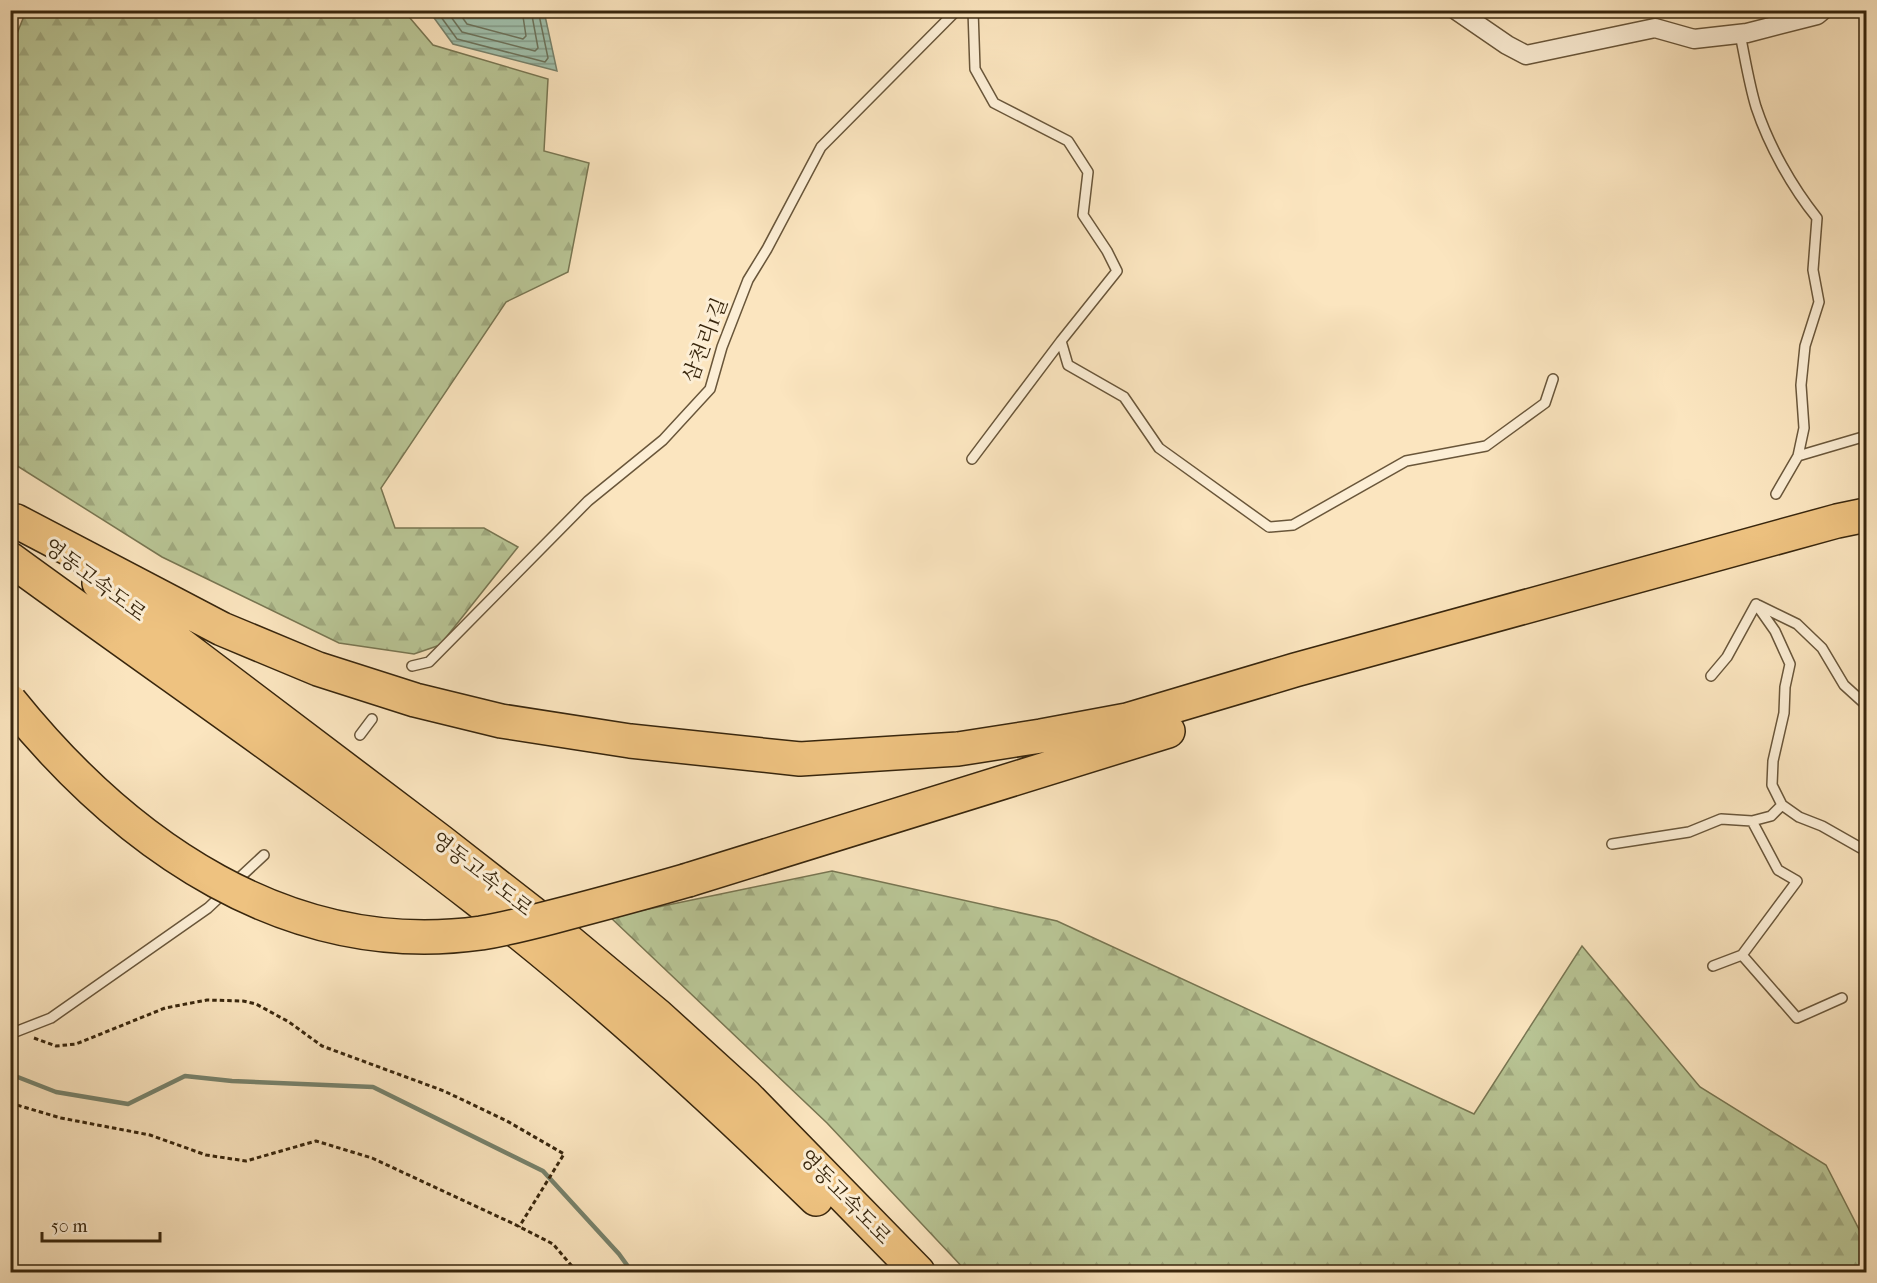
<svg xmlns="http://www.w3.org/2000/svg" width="1877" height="1283" viewBox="0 0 1877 1283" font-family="'IM FELL French Canon','Noto Serif KR',serif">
<defs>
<pattern id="forest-firs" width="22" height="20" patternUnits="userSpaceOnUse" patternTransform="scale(1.5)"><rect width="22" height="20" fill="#b9c696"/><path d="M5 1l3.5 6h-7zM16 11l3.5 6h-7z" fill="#a0aa80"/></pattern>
<pattern id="water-rules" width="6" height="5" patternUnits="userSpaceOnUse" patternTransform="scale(1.5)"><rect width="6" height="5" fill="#a0c0ac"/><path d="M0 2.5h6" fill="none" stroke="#839c8a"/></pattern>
</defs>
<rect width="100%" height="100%" fill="#fbe5bf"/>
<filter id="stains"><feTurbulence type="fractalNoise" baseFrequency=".00333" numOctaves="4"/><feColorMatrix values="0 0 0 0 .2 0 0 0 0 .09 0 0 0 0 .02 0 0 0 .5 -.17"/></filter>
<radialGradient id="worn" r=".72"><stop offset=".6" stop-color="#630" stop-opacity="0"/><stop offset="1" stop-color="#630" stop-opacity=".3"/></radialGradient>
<path fill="url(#forest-firs)" stroke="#787652" stroke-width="1.5" d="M26,11H404L433,45L548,79L544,151L589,163L568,272L506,302L381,488L395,528H484L518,547L440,645L414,654L339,643L162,557L11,462L10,51Z
M832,871L1057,921L1474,1114L1582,946L1700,1087L1826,1165L1866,1243V1272H967L827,1123L610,917Z"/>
<path fill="url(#water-rules)" stroke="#76826c" stroke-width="1.5" d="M429,11H544L557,71L453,44Z"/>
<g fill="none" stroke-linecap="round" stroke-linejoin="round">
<path stroke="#6c735c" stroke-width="1.5" d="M436,10L457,39L545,62L548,58L538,10
M446,10L462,32L535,51L538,48L531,10
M457,10L467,24L523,39L526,36L522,10"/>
<path stroke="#76826c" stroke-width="4.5" d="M10,1074L56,1092L128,1104L185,1076L232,1081L373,1087L543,1171L619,1254L632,1272"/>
<defs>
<path id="lane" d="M973,10L975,69L994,103L1068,141L1088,172L1083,215L1107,251L1117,271L1061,341L1068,365L1124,397L1159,448L1269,527L1293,525L1406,461L1486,446L1545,403L1553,379
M1740,34C1745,58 1749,84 1756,107C1769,146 1792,187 1817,218L1813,270L1819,302L1805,346L1801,385L1804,428L1798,456L1776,494
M1798,456L1866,436
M972,459L1061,341
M1756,604L1775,631L1790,664L1785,687L1784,713L1773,761L1772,785L1782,805L1799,817L1822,826L1866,851
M1758,605L1797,624L1822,648L1844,685L1866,705
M412,666L429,662L588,501L663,440L710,389L722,347L748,280L767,249L821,147L957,10
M1711,676L1727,657L1756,604
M360,735L372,719
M1612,844L1689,832L1721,819L1752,821
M235,882L264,855
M1742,955L1797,1018L1842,998
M1713,966L1742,955L1797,881L1778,870L1752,821L1771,816L1782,805
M10,1034L51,1018L208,908L225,892"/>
<path id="street" d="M1456,10L1507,45L1526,55L1655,28L1694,39L1747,33L1817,15L1823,10"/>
<path id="highway" d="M16,521L222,629L318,669L415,700L501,721L630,741L800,759L958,749L1041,736L1127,720L1295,670L1837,521L1866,515
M10,559C166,673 326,782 479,901C598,993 708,1094 816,1199
M99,583L440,841L567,940L658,1016L746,1096L918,1272
M688,880L1168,731"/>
</defs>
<use href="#lane" stroke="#69563a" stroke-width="12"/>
<use href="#street" stroke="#69563a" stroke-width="21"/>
<use href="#highway" stroke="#38260d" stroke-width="36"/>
<path stroke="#38260d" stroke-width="3" stroke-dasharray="4.5 3" stroke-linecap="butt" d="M34,1038L56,1046L76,1044L165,1008L207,1000L243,1001L256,1004L289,1022L322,1046L444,1091L507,1121L564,1154L519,1227
M10,1103L61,1118L150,1135L206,1155L246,1161L316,1141L372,1158L514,1224L553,1244L577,1272"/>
<use href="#lane" stroke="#fceed5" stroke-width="9"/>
<use href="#street" stroke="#fceed5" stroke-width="18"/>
<use href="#highway" stroke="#eec280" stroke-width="33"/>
<defs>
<path id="highway-bridge" d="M10,701C126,845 288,960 481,933C505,929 529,923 552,917C598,905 643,893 688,880"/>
</defs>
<use href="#highway-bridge" stroke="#38260d" stroke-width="36" stroke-linecap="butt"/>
<use href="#highway-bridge" stroke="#eec280" stroke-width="33"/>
</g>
<g text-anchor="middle" stroke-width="6" stroke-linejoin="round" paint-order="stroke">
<g font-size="21" fill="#38260d" stroke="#fceed5">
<text transform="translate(705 340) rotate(-69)" y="7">삼천리1길</text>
<text transform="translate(95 580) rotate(37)" y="7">영동고속도로</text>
<text transform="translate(482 874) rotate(38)" y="7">영동고속도로</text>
<text transform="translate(845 1197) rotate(46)" y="7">영동고속도로</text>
</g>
</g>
<rect width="1877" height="1283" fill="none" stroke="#fbe5bf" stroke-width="36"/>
<rect x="12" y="12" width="1853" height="1259" fill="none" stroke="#38260d" stroke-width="3"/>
<rect x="18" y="18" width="1841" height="1247" fill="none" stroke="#38260d" stroke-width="1.5"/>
<path d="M42 1232v9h118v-9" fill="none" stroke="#38260d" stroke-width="3"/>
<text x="51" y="1232" font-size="18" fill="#38260d" stroke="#fceed5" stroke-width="4.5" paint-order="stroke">50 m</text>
<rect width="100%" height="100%" filter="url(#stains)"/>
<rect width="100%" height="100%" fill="url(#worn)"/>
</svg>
